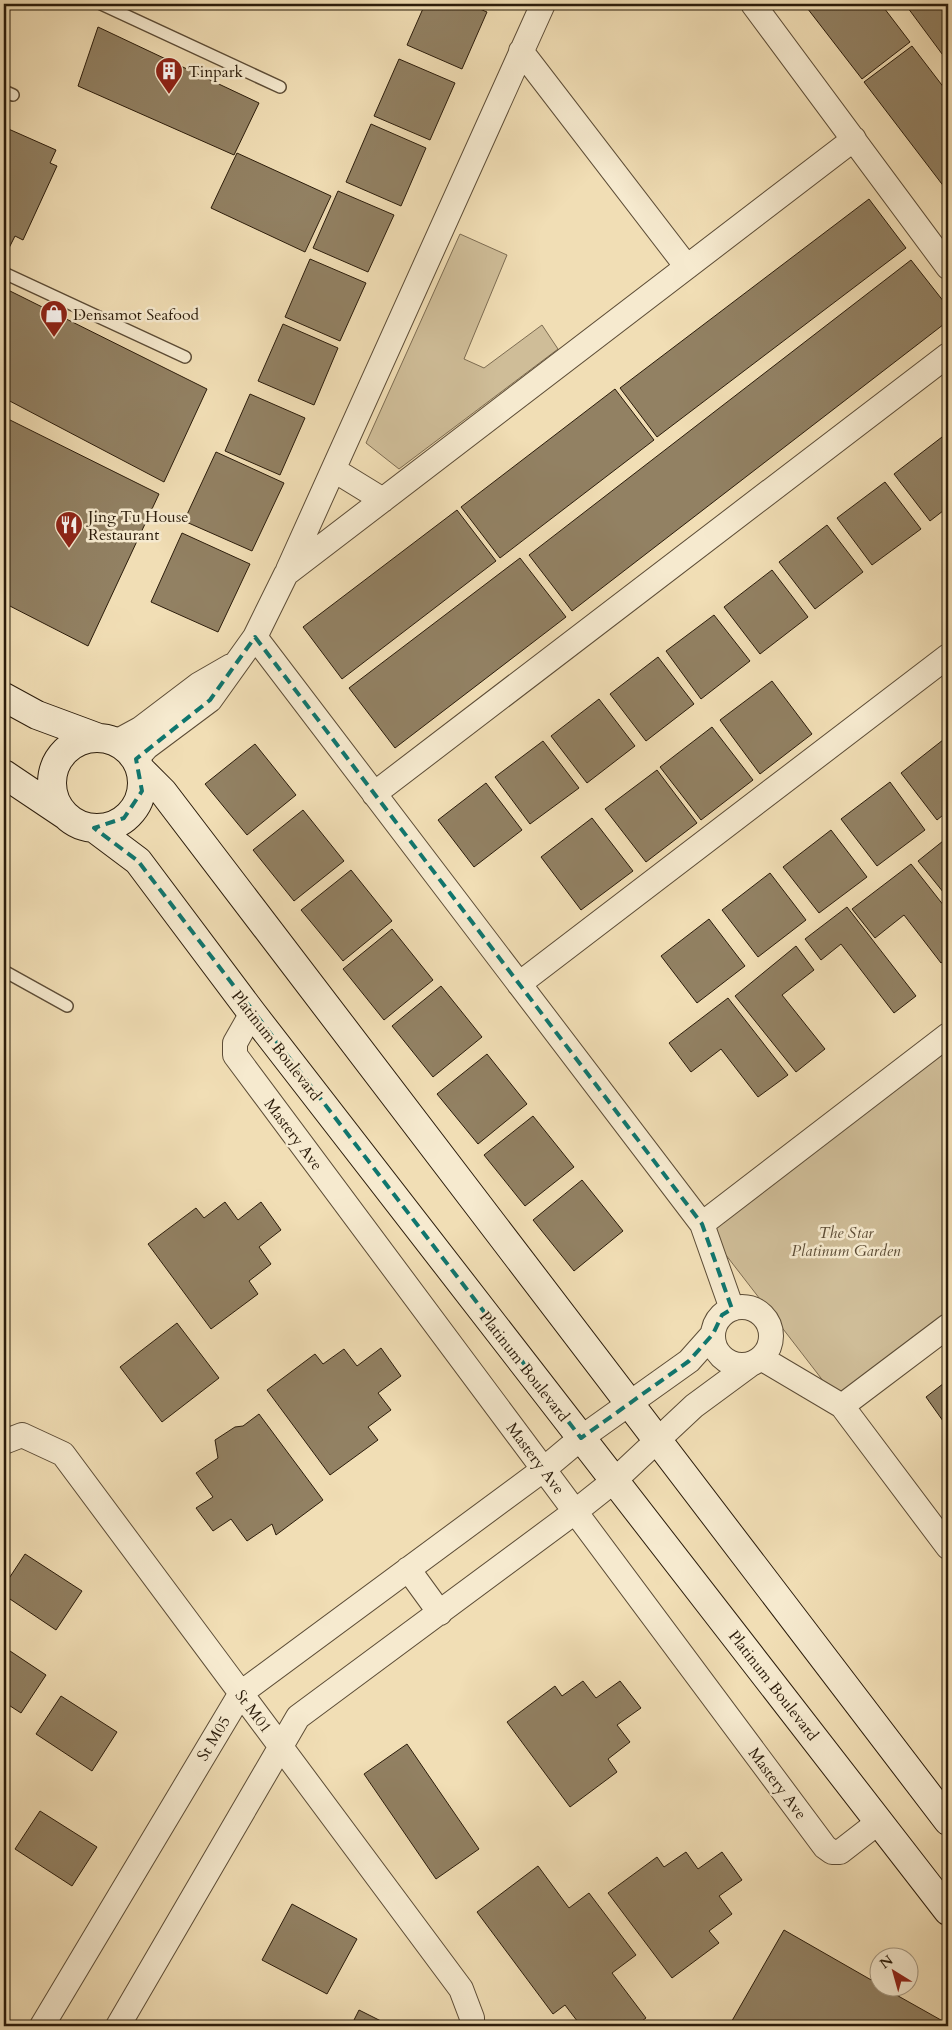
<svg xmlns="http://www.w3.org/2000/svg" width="952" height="2030" viewBox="0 0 952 2030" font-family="Cardo,serif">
<rect width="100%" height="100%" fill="#f1deb5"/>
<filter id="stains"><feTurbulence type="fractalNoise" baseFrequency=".004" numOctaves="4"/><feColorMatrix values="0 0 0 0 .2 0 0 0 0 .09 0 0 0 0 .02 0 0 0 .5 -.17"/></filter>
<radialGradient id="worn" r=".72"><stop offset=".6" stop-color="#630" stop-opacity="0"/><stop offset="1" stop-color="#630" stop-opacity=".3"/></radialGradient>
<path fill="#cfbd98" stroke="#7d6c52" d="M460,234L507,255L464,359L484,368L542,325L558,349L399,469L366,443Z
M948,1035V1324L841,1404L702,1224Z"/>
<path fill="#928163" stroke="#2b1c0b" d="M425,4H468L487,12L462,69L407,45Z
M804,4H881L910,42L862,79Z
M905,4H948V62Z
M98,27L259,103L234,155L78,86Z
M912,46L948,93V192L864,82Z
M399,59L455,83L430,140L374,116Z
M371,124L426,148L401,206L346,182Z
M4,127L56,150L50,163L57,166L23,240L15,236L6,254L4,253Z
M237,153L331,196L305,252L211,208Z
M338,191L394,215L368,272L313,248Z
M869,199L906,248L657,437L620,388Z
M310,259L366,283L340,341L285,317Z
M911,260L948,307V321L572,611L529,555Z
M4,288L207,389L164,482L4,398Z
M283,324L338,348L314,405L258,381Z
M615,389L654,440L500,558L461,507Z
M250,394L305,418L280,475L225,451Z
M4,417L159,494L88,646L4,603Z
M942,437L948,445V507L930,521L894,474Z
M216,452L284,483L252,551L184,521Z
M885,482L921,529L872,565L837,518Z
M457,510L496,561L342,679L303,627Z
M827,525L863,572L815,609L779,562Z
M182,533L250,564L218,632L151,602Z
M520,558L566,617L395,748L349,688Z
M772,570L808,617L760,654L724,607Z
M714,615L750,661L701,699L666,651Z
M658,657L694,704L646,741L610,694Z
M772,681L812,734L760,774L720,720Z
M599,699L635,746L587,783L551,736Z
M712,727L753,780L701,820L660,767Z
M948,736V811L937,820L901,773Z
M543,741L579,788L530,824L495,777Z
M255,744L296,795L247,835L205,784Z
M657,770L697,823L646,862L605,809Z
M890,782L925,830L877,866L841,819Z
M486,783L522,830L474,867L438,820Z
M303,810L344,861L294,901L253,850Z
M592,818L633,871L581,910L541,857Z
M831,830L867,877L819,913L783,867Z
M948,837V898L918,861Z
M911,864L948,911V958L941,963L904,915L875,938L852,909Z
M351,870L392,921L343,961L301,910Z
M770,873L806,920L758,957L722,910Z
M847,907L916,996L894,1013L841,944L821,960L805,939Z
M709,919L745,966L697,1003L661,956Z
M392,929L433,980L384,1020L343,969Z
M796,946L814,970L782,995L825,1049L796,1072L735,996Z
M441,986L482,1037L433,1077L392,1026Z
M728,998L788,1075L758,1097L721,1049L691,1072L669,1043Z
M487,1054L527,1104L478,1144L437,1094Z
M533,1116L574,1167L525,1206L484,1155Z
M582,1180L623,1231L574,1271L533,1220Z
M225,1202L238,1220L261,1202L281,1230L259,1247L271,1264L249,1281L258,1294L211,1329L148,1244L196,1208L204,1218Z
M177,1323L219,1378L162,1422L120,1367Z
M381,1348L401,1376L378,1393L391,1410L368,1427L378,1440L330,1475L267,1390L315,1354L323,1364L344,1349L357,1366Z
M948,1380V1428L926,1397Z
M259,1414L323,1500L276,1535L272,1524L247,1541L231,1519L213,1531L196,1508L213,1497L196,1473L218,1458L215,1440L235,1427L243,1426Z
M25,1554L82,1591L56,1630L4,1595V1586Z
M4,1647L46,1675L21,1713L4,1702Z
M583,1681L596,1698L620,1681L641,1708L617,1725L630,1742L608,1759L617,1772L570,1807L507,1722L555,1686L562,1696Z
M61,1696L117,1732L92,1771L36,1734Z
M407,1744L479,1849L436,1879L364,1774Z
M40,1811L97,1847L72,1886L15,1849Z
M686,1852L698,1869L722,1852L742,1880L719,1896L732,1914L709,1931L719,1943L672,1978L608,1893L657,1857L664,1867Z
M538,1866L569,1908L589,1893L636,1955L612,1973L646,2018L635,2026H581L565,2005L553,2014L477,1912Z
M292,1904L357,1939L327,1994L262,1960Z
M784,1930L880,1985V1988H884L948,2024V2026H729Z
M359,2010L391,2026H351Z"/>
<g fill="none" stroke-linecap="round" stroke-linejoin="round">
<defs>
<path id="lane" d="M101,4L280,87
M4,91L13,95
M4,273L185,357
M4,971L67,1006"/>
<path id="street" d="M753,4L948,267
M521,51L687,267
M334,470L383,500
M288,570L543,4
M255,637L702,1224L732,1309
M116,742L140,729L198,685L231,666
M136,759L147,747L210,700L255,637L286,574L854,139
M374,794L948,355
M519,984L948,656
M252,1013L235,1043V1055L825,1847L832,1852H840L880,1821
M702,1224L948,1035
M713 1336a29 29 0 1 1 58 0a29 29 0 1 1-58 0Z
M761,1358L842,1406L948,1547
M842,1406L948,1326
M4,1442L22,1435L63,1454L461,1989L472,2018V2026
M408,1569L440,1613
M42,2026L241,1693L544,1469L581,1438L689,1361L713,1334
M118,2026L298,1717L576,1511L615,1480L694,1406L751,1364"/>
<path id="secondary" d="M4,697L37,715L99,738
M52 783a45 45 0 1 1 90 0a45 45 0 1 1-90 0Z
M140,769L163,792L948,1821
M4,774L65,815
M94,828L138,861L252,1013L948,1911"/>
</defs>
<use href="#lane" stroke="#5c4c36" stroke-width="14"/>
<use href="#street" stroke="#5c4c36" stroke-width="26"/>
<use href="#secondary" stroke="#2b1c0b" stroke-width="30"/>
<use href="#lane" stroke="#f6eacf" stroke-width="11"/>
<use href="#street" stroke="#f6eacf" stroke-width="24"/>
<use href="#secondary" stroke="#f6eacf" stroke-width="28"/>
</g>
<path fill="none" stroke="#0f766e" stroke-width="4" stroke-dasharray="10 6" stroke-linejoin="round" d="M255,637L702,1224L732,1309L722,1315L713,1334L689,1361L581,1438L138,861L94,828L124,818L142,791L136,759L210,700Z"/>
<defs>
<symbol id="building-pin" viewBox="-11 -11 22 30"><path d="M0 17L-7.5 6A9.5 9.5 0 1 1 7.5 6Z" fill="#8f2418" stroke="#f6eacf"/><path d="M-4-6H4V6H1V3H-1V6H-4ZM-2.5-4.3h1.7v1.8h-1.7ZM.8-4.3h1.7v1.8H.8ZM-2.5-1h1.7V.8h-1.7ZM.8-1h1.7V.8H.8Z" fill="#fff"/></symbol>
<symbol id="shop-pin" viewBox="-11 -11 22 30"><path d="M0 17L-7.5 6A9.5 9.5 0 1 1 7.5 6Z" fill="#8f2418" stroke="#f6eacf"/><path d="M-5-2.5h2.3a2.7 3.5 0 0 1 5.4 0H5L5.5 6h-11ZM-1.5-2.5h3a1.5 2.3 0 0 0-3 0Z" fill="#fff"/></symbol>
<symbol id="restaurant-pin" viewBox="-11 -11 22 30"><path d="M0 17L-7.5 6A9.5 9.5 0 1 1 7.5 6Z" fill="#8f2418" stroke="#f6eacf"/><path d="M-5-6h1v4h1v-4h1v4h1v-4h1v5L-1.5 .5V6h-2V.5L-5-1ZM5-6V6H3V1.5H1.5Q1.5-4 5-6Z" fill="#fff"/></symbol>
</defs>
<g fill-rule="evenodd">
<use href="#building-pin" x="153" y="55" width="32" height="43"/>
<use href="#shop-pin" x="38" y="298" width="32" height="43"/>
<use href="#restaurant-pin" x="53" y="509" width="32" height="43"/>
</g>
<g text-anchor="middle" stroke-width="5" stroke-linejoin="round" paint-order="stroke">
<g font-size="16" fill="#2b1c0b" stroke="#f6eacf" text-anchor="start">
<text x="188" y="77">Tinpark</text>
<text x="73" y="320">Densamot Seafood</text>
<text x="88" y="522">Jing Tu House<tspan x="88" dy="18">Restaurant</tspan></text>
</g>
<g font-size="16" fill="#2b1c0b" stroke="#f6eacf">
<text transform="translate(277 1045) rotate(52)" y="6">Platinum Boulevard</text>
<text transform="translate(294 1134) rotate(53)" y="6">Mastery Ave</text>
<text transform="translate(525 1366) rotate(52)" y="6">Platinum Boulevard</text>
<text transform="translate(536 1458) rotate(53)" y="6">Mastery Ave</text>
<text transform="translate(774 1685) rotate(52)" y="6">Platinum Boulevard</text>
<text transform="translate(254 1711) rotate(53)" y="6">St M01</text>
<text transform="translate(213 1738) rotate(-59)" y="6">St M05</text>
<text transform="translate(778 1783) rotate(53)" y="6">Mastery Ave</text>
</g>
<g font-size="16" font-style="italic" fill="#5c4c35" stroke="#f6eacf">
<text x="846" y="1238">The Star<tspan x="846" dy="18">Platinum Garden</tspan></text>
</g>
</g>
<rect width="952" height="2030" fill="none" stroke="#f1deb5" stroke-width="20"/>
<rect x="5" y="5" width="942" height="2020" fill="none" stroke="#2b1c0b" stroke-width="2.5"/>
<rect x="10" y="10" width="932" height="2010" fill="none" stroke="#2b1c0b"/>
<g transform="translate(894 1972) rotate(323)"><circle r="24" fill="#f6eacf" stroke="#a59881"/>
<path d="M0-4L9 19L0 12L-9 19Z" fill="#8f2418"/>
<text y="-8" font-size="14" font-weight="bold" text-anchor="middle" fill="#2b1c0b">N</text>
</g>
<rect width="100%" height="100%" filter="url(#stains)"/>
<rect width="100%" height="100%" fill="url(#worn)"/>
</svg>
